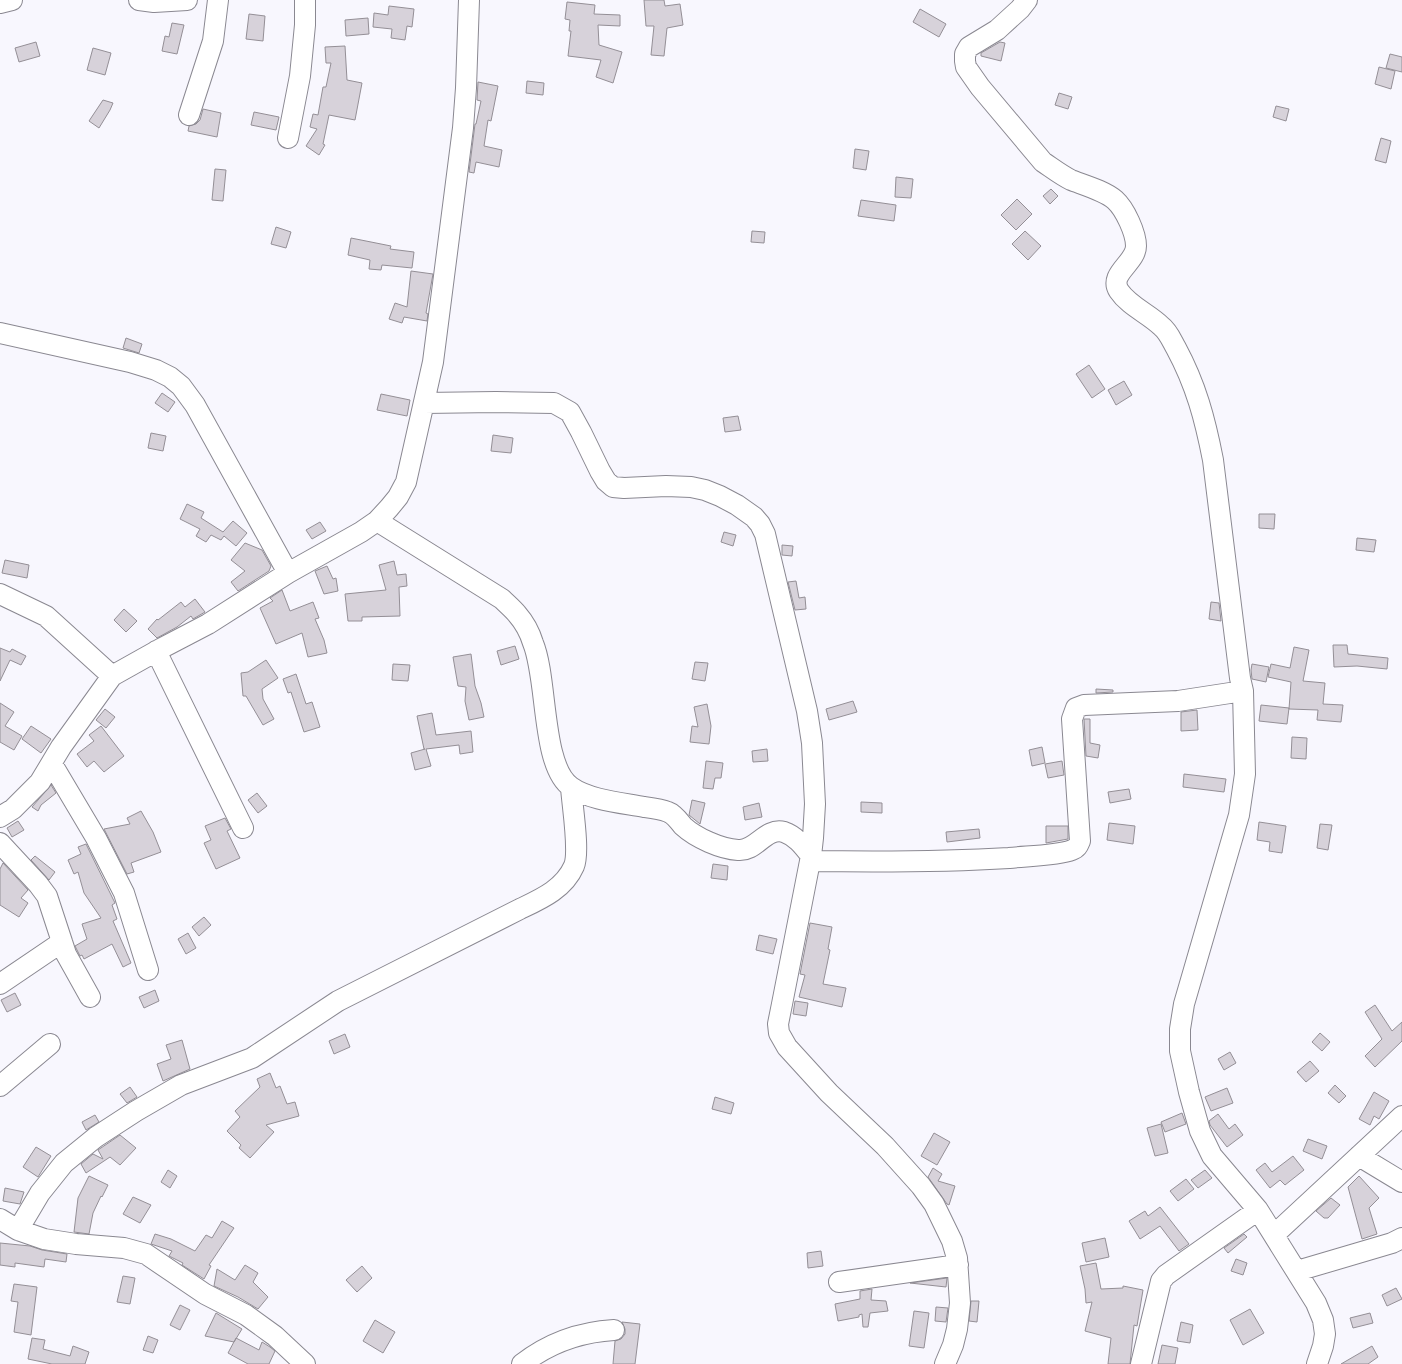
<svg xmlns="http://www.w3.org/2000/svg" width="1402" height="1364" viewBox="0 0 1402 1364" font-family="'IBM Plex Serif',serif">
<rect width="100%" height="100%" fill="#f8f7fe"/>
<path fill="#d7d2da" stroke="#948f96" d="M644,0H664L665,6L680,4L683,25L667,28L664,56L651,55L654,26H646Z
M567,2L595,5L594,14L620,15V26L598,25L599,45L622,52L613,83L596,77L601,60L568,56L571,31H569L570,20L565,19Z
M389,6L414,9L412,27L407,26L405,40L391,38L392,29L373,27L374,13L388,15Z
M920,9L946,24L939,37L913,22Z
M249,14L265,16L263,41L246,39Z
M368,18L369,34L346,36L345,20Z
M172,23L184,25L177,54L162,51L165,36L169,37Z
M36,42L40,56L19,62L15,48Z
M1000,42L1005,43L1001,61L981,56V53Z
M345,46L347,80L362,83L355,120L329,115L323,144L325,145L319,155L306,146L317,129L310,127L313,114L318,115L323,87H326L331,63H326L325,47Z
M93,48L111,53L105,75L87,70Z
M1390,54L1402,57V72L1386,68Z
M1379,67L1395,71L1391,89L1375,84Z
M527,81L544,83L543,95L526,93Z
M478,82L498,86L491,121L488,120L484,146L502,150L499,167L476,162L474,173L469,172L475,124H476L481,101L477,100Z
M1059,93L1072,97L1068,109L1055,105Z
M103,100L113,103L110,110L99,128L89,121Z
M1276,106L1289,109L1286,121L1273,117Z
M203,109L221,113L217,137L188,131L189,126L196,124L200,120Z
M254,112L279,117L276,130L251,125Z
M1381,138L1391,141L1386,163L1375,160Z
M855,149L869,151L866,170L853,168Z
M215,169L226,170L223,201L212,200Z
M896,177L913,179L911,198L895,197Z
M1051,189L1058,196L1050,204L1043,196Z
M1017,199L1032,214L1016,230L1001,215Z
M861,200L896,205L894,221L858,216Z
M276,227L291,232L286,248L271,244Z
M752,231L765,232L764,243L751,242Z
M1025,231L1041,246L1028,260L1012,244Z
M351,238L391,246L390,249L414,252L412,268L382,265L381,270L369,269L370,260L348,255Z
M411,271L433,274L426,313L428,314L427,321L404,317L402,323L389,319L395,303L407,307Z
M126,338L142,344L139,353L123,348Z
M1089,365L1105,389L1092,398L1076,374Z
M1124,381L1132,395L1116,405L1108,390Z
M162,393L175,402L168,412L155,403Z
M381,394L410,400L407,416L377,410Z
M738,416L741,430L725,432L723,418Z
M151,433L166,436L163,451L148,448Z
M493,435L513,438L511,453L491,451Z
M187,504L204,512L201,518L223,532L233,521L247,533L236,546L224,536L221,540L211,535L206,542L196,536L200,529L180,519Z
M1259,514H1275L1274,529L1259,528Z
M320,522L326,531L312,539L306,530Z
M724,532L736,535L733,546L721,542Z
M1357,538L1376,540L1374,552L1356,550Z
M245,543L262,550L271,566L269,571L238,591L231,582L245,571L231,560Z
M782,545L793,546L792,556L782,555Z
M5,560L29,565L27,578L2,573Z
M394,561L397,575L406,574L407,586L399,587L400,616L362,617V621H348L345,594L386,590L379,565Z
M327,566L333,579L336,578L338,591L324,594L315,571Z
M796,581L799,598L805,597L806,609L795,610L788,582Z
M282,590L290,611L313,602L319,618L315,619L324,640L327,653L308,657L302,633L276,644L260,608L273,601L270,598Z
M195,599L205,612L193,619L191,616L177,627L157,638L148,629L157,619L158,620L181,602L185,607Z
M1211,602L1219,603L1221,621L1209,619Z
M124,609L137,621L126,632L114,620Z
M1333,645H1347L1348,654L1388,658L1387,669L1357,666L1334,667Z
M515,646L519,659L501,665L497,651Z
M1294,647L1309,650L1303,681L1325,683L1323,704L1343,705L1341,722L1317,720L1318,710L1289,709L1291,682L1268,677L1271,664L1290,668Z
M0,648L10,652L12,649L26,656L21,665L10,660L0,681Z
M471,654L475,686L481,703L484,717L469,720L465,701L466,687L458,686L453,657Z
M266,660L278,678L262,689L263,699L274,719L263,725L246,696H243L241,673L248,672Z
M695,662L708,663L705,681L692,679Z
M393,664L410,665L408,681L392,680Z
M1252,664L1269,667L1266,682L1252,679L1251,670Z
M296,674L306,704L312,702L320,727L304,732L291,692L288,693L283,679Z
M1096,689L1113,690V692L1096,693Z
M853,701L857,712L829,720L826,709Z
M0,703L14,712L5,726L22,736L14,750L0,742Z
M707,704L711,726L709,744L690,742L692,726L698,727L694,707Z
M1261,705L1289,708L1287,724L1259,721Z
M105,709L115,717L106,728L96,720Z
M1197,710L1198,730L1181,731V712Z
M432,713L436,735L471,731L473,752L460,754L459,745L426,749L431,766L415,770L411,753L425,749H424L417,716Z
M1084,719H1090V743L1100,745L1098,758L1086,756Z
M31,726L51,739L41,753L22,739Z
M101,726L124,756L104,772L94,761L87,767L77,754L94,741L89,735Z
M1292,737L1307,738L1306,759L1291,758Z
M1042,747L1045,763L1032,766L1029,750Z
M767,749L768,761L753,762L752,751Z
M706,761L723,763L721,778H715L713,789L703,788Z
M1062,761L1064,775L1048,778L1045,764Z
M1184,774L1226,779L1224,792L1183,787Z
M51,785L56,793L41,805L38,811L32,807Z
M1129,789L1131,799L1110,803L1108,792Z
M257,793L267,806L258,813L248,800Z
M692,800L705,803L700,824L689,815Z
M861,802L882,803V813L861,812Z
M759,803L762,817L745,820L743,807Z
M141,811L153,832L161,852L131,863L134,872L127,874L104,829L130,824L127,818Z
M225,818L231,829L227,831L240,858L216,869L204,843L211,840L205,826Z
M18,821L24,830L12,837L7,828Z
M1259,822L1286,826L1282,853L1269,851L1270,842L1257,840Z
M1109,823L1135,826L1133,844L1107,840Z
M1320,824L1332,825L1328,850L1317,848Z
M1046,826H1068V839L1046,843Z
M979,829L980,838L947,842L946,832Z
M86,844L115,903L112,905L117,919L113,921L131,963L123,967L112,944L84,959L82,955L80,956L75,946L87,939L82,924L101,918L84,893L78,872L74,874L68,860L81,854L78,847Z
M35,856L55,872L49,880L31,860Z
M3,863L28,890L21,898L28,903L19,917L0,905V869Z
M713,864L728,866L727,880L711,878Z
M204,917L211,925L199,936L192,927Z
M810,923L832,927L828,949L830,950L823,984L846,988L842,1007L799,997L805,975L800,974Z
M188,933L196,948L186,954L178,939Z
M759,935L777,939L773,954L756,950Z
M155,990L159,1001L144,1008L139,997Z
M15,993L21,1005L7,1012L1,1000Z
M795,1001L808,1003L806,1016L793,1014Z
M1375,1005L1392,1031L1402,1022V1041L1375,1067L1365,1056L1382,1039L1365,1012Z
M1320,1033L1330,1042L1322,1051L1312,1042Z
M345,1034L350,1047L334,1054L329,1041Z
M182,1040L190,1069L163,1081L157,1064L171,1059L166,1045Z
M1230,1052L1236,1063L1224,1070L1218,1059Z
M1310,1061L1319,1071L1306,1082L1297,1072Z
M270,1073L276,1088L280,1086L287,1104L295,1102L299,1116L266,1125L274,1132L250,1158L239,1148L241,1145L227,1131L240,1117L235,1111L260,1087L257,1079Z
M1335,1085L1346,1096L1339,1103L1328,1093Z
M130,1087L137,1097L127,1103L120,1094Z
M1227,1088L1233,1103L1211,1111L1205,1097Z
M1374,1092L1389,1101L1379,1119L1374,1116L1370,1125L1359,1119Z
M715,1097L734,1103L731,1114L712,1109Z
M1182,1113L1186,1124L1165,1132L1161,1122Z
M1218,1114L1229,1129L1235,1124L1243,1135L1227,1147L1210,1125L1209,1121Z
M95,1115L99,1122L86,1130L82,1122Z
M1161,1124L1168,1153L1155,1156L1147,1128Z
M934,1133L950,1142L937,1165L921,1156Z
M120,1135L136,1148L120,1165L110,1157L86,1173L81,1164L93,1154L103,1159L98,1150Z
M1308,1139L1327,1146L1322,1159L1303,1151Z
M36,1147L51,1156L38,1177L23,1167Z
M1293,1156L1304,1170L1285,1185L1280,1180L1270,1188L1256,1170L1265,1163L1272,1172Z
M933,1168L942,1174L938,1181L955,1186L949,1205L947,1204L928,1177Z
M168,1170L177,1176L170,1188L161,1182Z
M1205,1170L1212,1178L1198,1188L1191,1180Z
M89,1176L108,1185L102,1197L101,1196L93,1213L89,1234L74,1232L78,1198Z
M1359,1176L1379,1198L1369,1208L1377,1234L1362,1239L1348,1187Z
M1186,1179L1194,1189L1178,1201L1170,1191Z
M5,1188L24,1192L20,1204L3,1201Z
M133,1197L151,1205L140,1223L123,1214Z
M1331,1198L1340,1205L1328,1218H1324L1316,1211Z
M1160,1207L1189,1244L1179,1251L1160,1226L1140,1239L1129,1221L1145,1211L1148,1216Z
M222,1221L234,1228L209,1265L211,1266L204,1279L182,1265L183,1263L169,1256L172,1251L151,1244L155,1234L171,1239L195,1251L206,1235L212,1238Z
M1244,1234L1247,1237L1228,1253L1224,1248Z
M1105,1238L1109,1257L1086,1262L1082,1243Z
M0,1243L30,1246L42,1250L67,1254L66,1262L45,1259L44,1267L15,1263V1267L0,1265Z
M821,1251L823,1266L808,1268L807,1253Z
M1236,1259L1247,1263L1243,1275L1231,1271Z
M1096,1263L1101,1289L1123,1288V1286L1143,1290L1137,1326L1134,1325L1130,1364H1108L1111,1338L1085,1331L1092,1302L1086,1303L1085,1289L1080,1266Z
M245,1265L258,1273L253,1282L268,1297L258,1309L238,1297L214,1286L217,1269L235,1280Z
M362,1266L372,1278L357,1292L346,1280Z
M123,1276L135,1278L130,1304L117,1302Z
M947,1278L946,1287L910,1283Z
M14,1284L37,1287L31,1335L14,1332L18,1302L11,1301Z
M1396,1288L1402,1299L1387,1306L1382,1295Z
M872,1289L871,1300L886,1301L888,1311L870,1313L868,1327H863L862,1314L859,1315V1317L838,1321L835,1304L860,1299V1291Z
M971,1301H979L977,1322L969,1321Z
M180,1305L190,1310L180,1330L170,1325Z
M936,1307L948,1308L946,1322L935,1321Z
M1250,1309L1264,1333L1243,1345L1230,1320Z
M914,1311L929,1313L924,1348L909,1346Z
M216,1313L242,1329L234,1342L205,1336Z
M1370,1313L1373,1323L1353,1328L1350,1318Z
M375,1320L395,1332L383,1353L363,1341Z
M622,1322L640,1324L635,1364H613L615,1341L621,1339L625,1334V1329Z
M1181,1322L1193,1325L1190,1343L1177,1341Z
M148,1336L158,1340L153,1353L143,1350Z
M32,1338L45,1340L43,1349L70,1356L73,1346L89,1352L85,1364H52L28,1359Z
M236,1338L259,1350L262,1342L270,1347L275,1351L269,1364H248L228,1353Z
M1162,1345L1178,1348L1175,1364H1158Z
M1372,1346L1378,1357L1368,1364H1341Z"/>
<g fill="none" stroke-linecap="round" stroke-linejoin="round">
<defs>
<path id="minor" d="M139,0L154,2L187,0
M1027,0L1020,9L997,30L969,47L965,54V61L966,67L980,87L1043,162C1052,168 1061,175 1071,180C1084,185 1105,191 1115,200C1125,209 1136,233 1136,246C1136,263 1108,274 1119,291C1129,306 1149,314 1161,326C1168,331 1172,341 1176,348C1196,385 1205,419 1213,460L1240,678L1243,691L1245,774L1239,815L1184,1004L1180,1029V1051L1189,1092L1200,1131L1212,1156L1258,1210L1316,1303L1323,1320L1325,1334L1323,1346L1317,1364
M0,3L12,0
M189,115L213,41L218,0
M288,138L300,76L305,25V0
M0,333L130,362L156,370L170,377L181,386L195,405L288,573
M424,403L496,402L554,403L570,412L581,432L600,471L606,481L613,487L624,488L666,486L691,487L705,490L720,496L737,505L754,517L760,524L765,534L807,711L812,743L815,804L813,838L811,856L782,1004L778,1024L779,1033L787,1047L829,1093L885,1146L921,1186L934,1204L952,1241L957,1258L960,1303L957,1329L953,1345L945,1364
M377,521L502,599C507,604 513,609 517,614C524,622 530,633 533,643C548,679 541,766 571,787C589,800 623,803 644,807C652,808 661,809 668,812C674,814 679,821 683,826C696,838 721,849 738,850C756,852 765,827 784,832C796,836 804,847 811,856
M0,594L46,616L112,676
M156,651L243,828
M52,764L96,838L124,893L148,970
M0,817L13,809L40,782L61,747L112,676L162,648L208,624L288,573L361,532L377,521L389,508L398,497L406,482L433,362L463,128L466,88L469,0
M0,843L38,884L47,896L66,954L90,997
M810,861C876,862 943,862 1009,858C1026,856 1056,856 1072,850C1077,848 1078,846 1080,841L1072,719L1076,708L1084,705L1178,701L1243,691
M0,984L62,942
M0,1086L50,1044
M1359,1156L1402,1182
M0,1219L18,1230L44,1239L76,1244L124,1248L146,1254L205,1294L246,1315L275,1336L305,1364
M18,1230L40,1193L64,1163L96,1137L136,1111L181,1085L252,1058L338,1001L520,909C541,899 564,889 574,866C580,851 572,805 571,787
M1275,1234L1402,1116
M1297,1271L1392,1243L1402,1238
M839,1282L958,1265
M522,1364C549,1343 580,1332 614,1330
M1141,1364L1161,1281L1166,1275L1258,1210"/>
</defs>
<use href="#minor" stroke="#8a8891" stroke-width="22"/>
<use href="#minor" stroke="#fff" stroke-width="20"/>
</g>
</svg>
